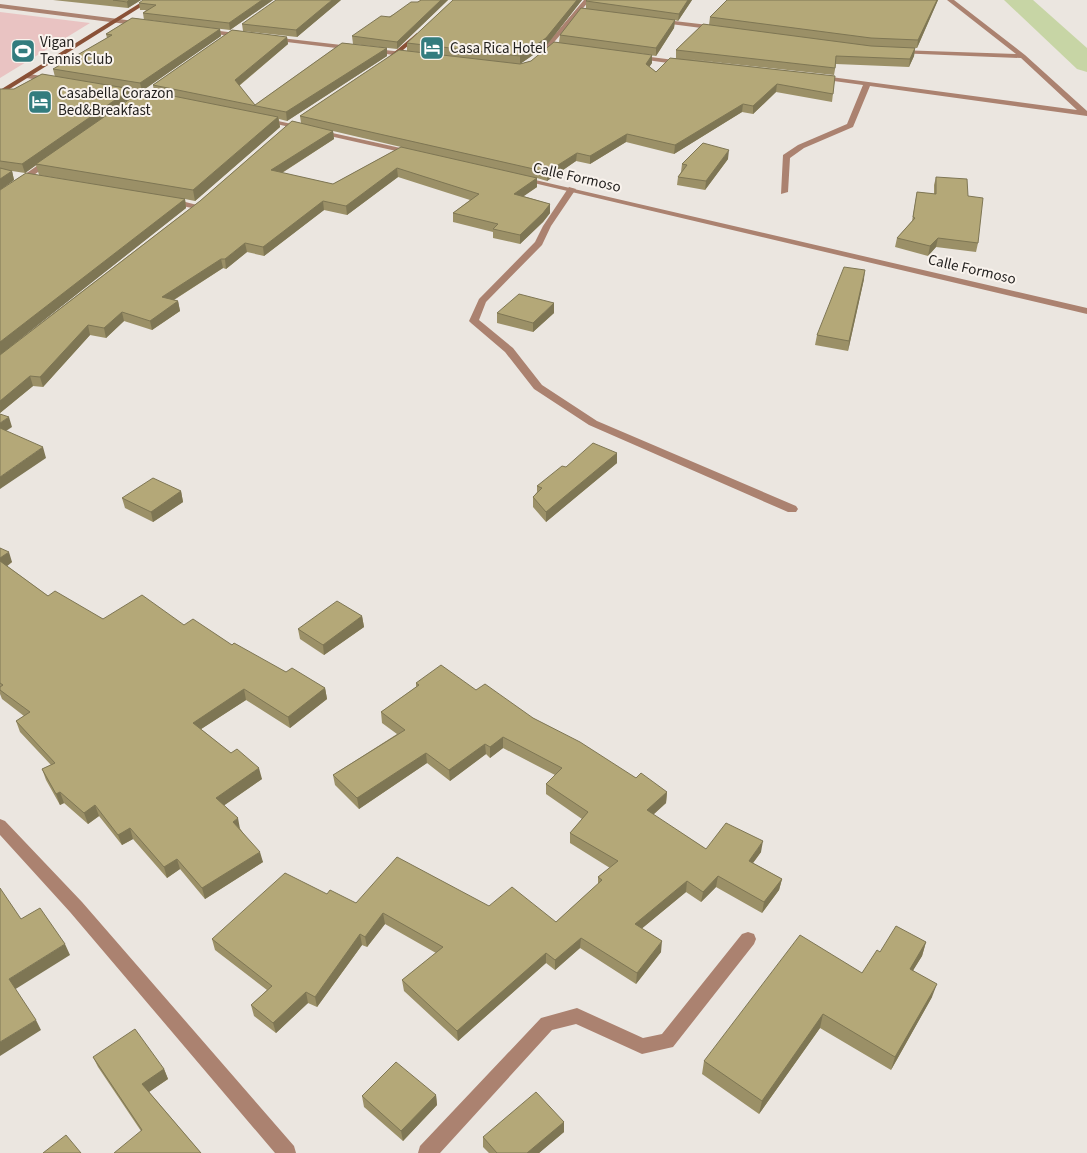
<svg xmlns="http://www.w3.org/2000/svg" width="1087" height="1153" viewBox="0 0 1087 1153" font-family="'Source Sans 3',sans-serif">
<rect width="100%" height="100%" fill="#ebe6e0"/>
<path fill="#e9c3c2" d="M0,12L90,23L0,78Z"/>
<g fill="none" stroke-linecap="round" stroke-linejoin="round">
<path fill="#c7d5a5" fill-rule="evenodd" d="M1004,0H1033L1087,48V72L1077,69Z"/>
<path fill="#ab8270" fill-rule="evenodd" d="M569,187L576,189L551,226L542,245L486,302L479,320L513,348L542,385L597,421L796,506L798,509L796,512H788L589,425L534,389L505,352L471,323L469,321L479,299L535,242L543,226Z
M748,932L754,934L756,939L754,944L673,1047L642,1054L576,1024L552,1030L440,1153H418L420,1146L541,1018L577,1008L643,1038L662,1034L742,934Z"/>
<path fill="#ab8270" fill-rule="evenodd" d="M584,0H590L544,54H540V52Z
M947,0H954L1025,55L1087,111V116L870,86L853,127L804,148L790,158L788,192L781,194L783,155L798,145L847,124L863,85L819,79H816V75L1077,110L1021,58L896,53V51L898,50L1016,54Z
M0,4L142,22L145,24L142,26L0,8Z
M657,19L717,26L720,28L717,30L655,22L654,21Z
M204,29L244,34L247,36L244,38L202,32V30Z
M272,37L411,53L414,55L411,57L270,40V38Z
M635,55L682,61L685,63L682,65L633,58V56Z
M29,74L54,78L58,80L54,82L26,78V74Z
M116,88L155,95L159,97L155,99L113,92V88Z
M260,117L414,151L418,153L414,155L263,121H260Z
M48,158L55,160L0,199V192Z
M518,176L1087,308V314L521,180L517,178Z
M170,198L201,206L197,209L167,203L166,201Z
M0,819L5,821L82,902L294,1146L296,1153H275L70,912L0,835Z"/>
<path fill="#8a5137" fill-rule="evenodd" d="M145,0H152L0,95V90Z
M417,33L422,34L390,61H386V59Z"/>
</g>
<path fill="#9b9067" fill-rule="evenodd" d="M53,0H141L128,8Z
M273,0L230,30L144,20L143,13L146,10H140L139,3Z
M341,0L297,37L243,31L242,24Z
M421,0H448L397,49L353,44L352,36Z
M453,0H582L546,46L520,64L407,51V43Z
M587,0H692L678,21L675,20L674,28L656,56L629,52L652,55V63L649,66L656,72L670,58H676V50L703,24L709,25L710,17L727,0H938L917,48H915L914,56L909,67L836,64L834,75L686,59L835,76L832,102L776,92L753,114L742,112L674,154L626,142L590,164L576,161L547,181L537,178V187L523,196L550,204V213L543,222L520,244L493,238V232L453,222V213L470,200L398,177L347,215L324,210L264,256L247,252L226,269L223,268L174,300L178,301L180,311L152,330L124,321L106,338L90,335L43,387L33,386L0,413V190L26,173L119,188L39,175L36,165L25,173L12,171L14,180L0,190V89H14L42,74L55,77L53,69L107,38L106,34L132,18L220,29L221,36L142,91L131,89L132,97L77,136L143,90L154,92L153,85L232,30L287,37L288,44L239,86L255,105L342,43L387,48V56L287,121L279,119L280,127L195,201L185,199L186,208L3,352L200,201L292,121L301,123L300,116L399,50L520,64L531,61L554,42H559L560,35L581,8H586V1ZM333,131L401,147L333,184L282,173L334,139Z
M728,159L705,190L677,185L678,177L681,172L682,164Z
M936,177L968,196L978,243L976,252L936,247L928,256L895,247L897,238L912,221L917,192L934,194V185Z
M864,279L848,351L815,345L817,335Z
M497,313H554L533,332L497,323Z
M617,453V463L546,522L533,507V497L537,492V486L566,467Z
M181,491L183,502L153,522L125,508L122,498Z
M0,548L12,562L7,566L48,596L103,619L184,625L232,645L286,672L325,688L327,699L290,728L246,700L201,729L262,779L224,805L263,862L205,899L180,869L167,878L133,839L122,845L99,816L88,824L64,803L60,805L46,780L42,769L51,765L20,732L16,721L24,716L2,699L0,694Z
M362,616L364,627L324,655L300,639L298,629Z
M416,683L476,690L533,718L636,778L667,792L666,803L653,815L706,849L761,852L753,863L782,879L779,890L762,913L716,887L701,902L686,892L641,929L661,952L636,984L580,948L555,970L546,963L458,1041L404,991L402,980L436,953L385,924L367,947L362,945L317,1007L308,1003L276,1033L254,1016L251,1005L267,990L215,950L212,939L327,894L356,903L489,906L556,922L598,884V877L610,868L570,843V833L582,819L546,794V784L555,775L503,748L490,758L486,754L450,781L427,763L359,809L335,785L333,775L397,734L382,723L381,712L416,687Z
M926,942L922,956L913,970L932,997L891,1070L820,1028L759,1114L702,1074L704,1061L862,973L880,952Z
M93,1057L164,1069L168,1079L149,1092L201,1153L141,1131L98,1067Z
M436,1095L437,1105L403,1141L364,1107L362,1096Z
M564,1122V1132L539,1153H489L483,1147V1137Z"/>
<path fill="#7e7654" d="M129,0H141L128,8L127,2Z
M262,0H273L230,30L229,23Z
M332,0H341L297,37L296,30Z
M441,0H448L397,49V42Z
M577,0H582L546,46L520,64V56Z
M688,0H692L678,21L679,14Z
M937,0H938L917,48L918,40Z
M675,20L674,28L656,56V48Z
M220,29L221,36L142,91L140,83Z
M287,37L288,44L236,88L235,80Z
M387,48V56L287,121L286,112Z
M915,48L914,56L909,67L910,59Z
M652,55V63L646,72V64Z
M777,84L776,92L753,114V106Z
M131,89L132,97L25,173L22,164Z
M743,104L742,112L674,154L675,145Z
M278,117L280,127L195,201L193,190Z
M333,131L334,139L272,179L271,170Z
M627,134L626,142L590,164V156Z
M729,150L728,159L705,190L706,181Z
M577,153L576,161L547,181V172Z
M397,168L398,177L347,215L346,206Z
M12,171L14,180L0,190V179Z
M537,178V187L514,203V194Z
M185,199L186,208L0,355V342Z
M323,201L324,210L264,256L263,247Z
M550,204V213L543,222L520,244V235Z
M938,238L936,247L928,256L930,246Z
M245,243L247,252L226,269L225,259Z
M221,259L223,268L164,306L162,297Z
M865,270L864,279L848,351L849,341Z
M178,301L180,311L152,330L150,321Z
M554,303V313L533,332V323Z
M122,312L124,321L106,338L104,328Z
M88,325L90,335L43,387L40,377Z
M30,376L33,386L0,413V401Z
M9,417L12,427L0,435V423Z
M43,447L46,458L0,489V477Z
M617,453V463L546,522V512Z
M181,491L183,502L153,522L151,512Z
M9,552L12,562L2,570L0,564V558Z
M362,616L364,627L324,655L323,645Z
M325,688L327,699L290,728L288,717Z
M244,689L246,700L195,733L193,723Z
M503,737V748L490,758V747Z
M485,744L486,754L450,781L449,770Z
M426,753L427,763L359,809L357,798Z
M259,768L262,779L219,809L216,798Z
M60,792L64,803L60,805L56,794Z
M667,792L666,803L646,821L647,810Z
M95,805L99,816L88,824L84,813Z
M238,818L240,829L233,822Z
M130,828L133,839L122,845L118,835Z
M763,841L761,852L747,871L749,861Z
M260,852L263,862L205,899L202,888Z
M177,859L180,869L167,878L164,867Z
M718,876L716,887L701,902L703,892Z
M782,879L779,890L762,913L764,902Z
M687,881L686,892L634,935L635,924Z
M383,913L385,924L367,947L365,937Z
M360,934L362,945L317,1007L315,997Z
M581,938L580,948L555,970V960Z
M662,941L661,952L636,984L637,973Z
M926,942L922,956L906,982L910,969Z
M65,944L70,955L14,990L9,979Z
M546,953V963L458,1041L457,1031Z
M937,984L932,997L891,1070L895,1057Z
M306,992L308,1003L276,1033L273,1023Z
M823,1014L820,1028L759,1114L762,1101Z
M36,1020L41,1030L0,1056V1042Z
M164,1069L168,1079L146,1094L142,1084Z
M436,1095L437,1105L403,1141L401,1131Z
M564,1122V1132L539,1153H527Z"/>
<path fill="#b4a878" stroke="#7e7654" d="M113,0H129L127,2Z
M143,0H262L229,23L143,13L156,5L139,3Z
M276,0H332L296,30L242,24Z
M421,0H441L397,42L352,36L381,16L390,17L411,2H418Z
M453,0H577L546,38L520,56L407,43Z
M587,0H688L679,14L586,1Z
M727,0H937L918,40L871,38L710,17Z
M581,8L675,20L656,48L560,35Z
M132,18L220,29L140,83L53,69L112,35L106,34Z
M703,24L871,46L915,48L910,59L836,56L835,68L676,50Z
M232,30L287,37L235,80L255,105L342,43L387,48L286,112L153,85Z
M554,42L652,55L646,64L656,72L670,58L835,76L833,94L777,84L753,106L743,104L675,145L627,134L590,156L577,153L547,172L300,116L399,50L520,64L531,61Z
M42,74L131,89L22,164L0,161V89H14Z
M143,90L278,117L193,190L36,164Z
M292,121L333,131L271,170L333,184L401,147L537,178L514,194L550,204L543,213L520,235L493,229L498,224L453,213L479,194L397,168L346,206L323,201L263,247L245,243L225,259H221L162,297L178,301L150,321L122,312L104,328L88,325L40,377L30,376L0,401V355L200,201Z
M703,143L729,150L706,181L678,177L687,165L682,164Z
M0,168L12,171L0,179Z
M26,173L185,199L0,342V190Z
M936,177L967,179L968,196L983,198L978,243L938,238L930,246L897,238L915,218L913,217L917,192L936,194Z
M844,267L865,270L849,341L817,335Z
M519,294L554,303L533,323L497,313Z
M0,414L9,417L0,423Z
M0,428L43,447L0,477Z
M593,443L617,453L546,512L533,497L542,488L537,486L562,466L566,467Z
M153,478L181,491L151,512L122,498Z
M0,548L9,552L0,558Z
M0,561L48,596L55,591L103,619L142,595L184,625L193,619L232,645L234,643L286,672L292,668L325,688L288,717L244,689L193,723L231,753L237,749L259,768L216,798L238,818L233,822L260,852L202,888L177,859L164,867L130,828L118,835L95,805L84,813L60,792L56,794L42,769L55,763L16,721L30,712L0,690V687L3,685L0,683Z
M337,601L362,616L323,645L298,629Z
M441,665L476,690L485,684L533,718L580,742L636,778L641,773L667,792L647,810L706,849L726,823L763,841L749,861L782,879L764,902L718,876L703,892L687,881L635,924L662,941L637,973L581,938L555,960L546,953L457,1031L402,980L443,947L383,913L365,937L360,934L315,997L306,992L273,1023L251,1005L272,986L212,939L285,873L327,894L330,890L356,903L397,857L489,906L512,887L556,922L602,880L598,877L618,861L570,833L588,812L546,784L562,768L503,737L490,747L485,744L449,770L426,753L357,798L333,775L405,730L381,712L419,685L416,683Z
M0,888L21,919L40,908L65,944L9,979L36,1020L0,1042Z
M896,926L926,942L910,969L937,984L895,1057L823,1014L762,1101L704,1061L800,935L862,973L877,950L880,952Z
M135,1029L164,1069L142,1084L201,1153H114L142,1130L93,1057Z
M396,1062L436,1095L401,1131L362,1096Z
M536,1092L564,1122L527,1153H497L483,1137Z
M66,1135L81,1153H43Z"/>
<defs>
<symbol id="hotel-square" viewBox="-11 -11 22 22"><rect x="-9" y="-9" width="18" height="18" rx="4" fill="#337c7e" stroke="#f9f3ed"/><path d="M-6-4.5h1.5V1H6V5H4.5V3h-9V5H-6ZM-4 0a1.8 1.8 0 1 1 3.6 0ZM.5 0V-2.5h3Q6-2.5 6 0Z" fill="#fff"/></symbol>
<symbol id="stadium-square" viewBox="-11 -11 22 22"><rect x="-9" y="-9" width="18" height="18" rx="4" fill="#337c7e" stroke="#f9f3ed"/><path d="M0-5a6.5 5 0 1 0 0 10a6.5 5 0 1 0 0-10ZM-3.5-1.8h7v3.6h-7Z" fill="#fff"/></symbol>
</defs>
<g fill-rule="evenodd">
<use href="#hotel-square" x="418" y="34" width="28" height="28"/>
<use href="#stadium-square" x="9" y="37" width="28" height="28"/>
<use href="#hotel-square" x="26" y="88" width="28" height="28"/>
</g>
<g text-anchor="middle" stroke-width="4" stroke-linejoin="round" paint-order="stroke">
<g font-size="15" fill="#211f1d" stroke="#f9f3ed" text-anchor="start">
<text x="40" y="47">Vigan<tspan x="40" dy="17">Tennis Club</tspan></text>
<text x="450" y="53">Casa Rica Hotel</text>
<text x="58" y="98">Casabella Corazon<tspan x="58" dy="17">Bed&amp;Breakfast</tspan></text>
</g>
<g font-size="15" fill="#211f1d" stroke="#f9f3ed">
<text transform="translate(577 177) rotate(13)" y="5">Calle Formoso</text>
<text transform="translate(972 269) rotate(13)" y="5">Calle Formoso</text>
</g>
</g>
</svg>
